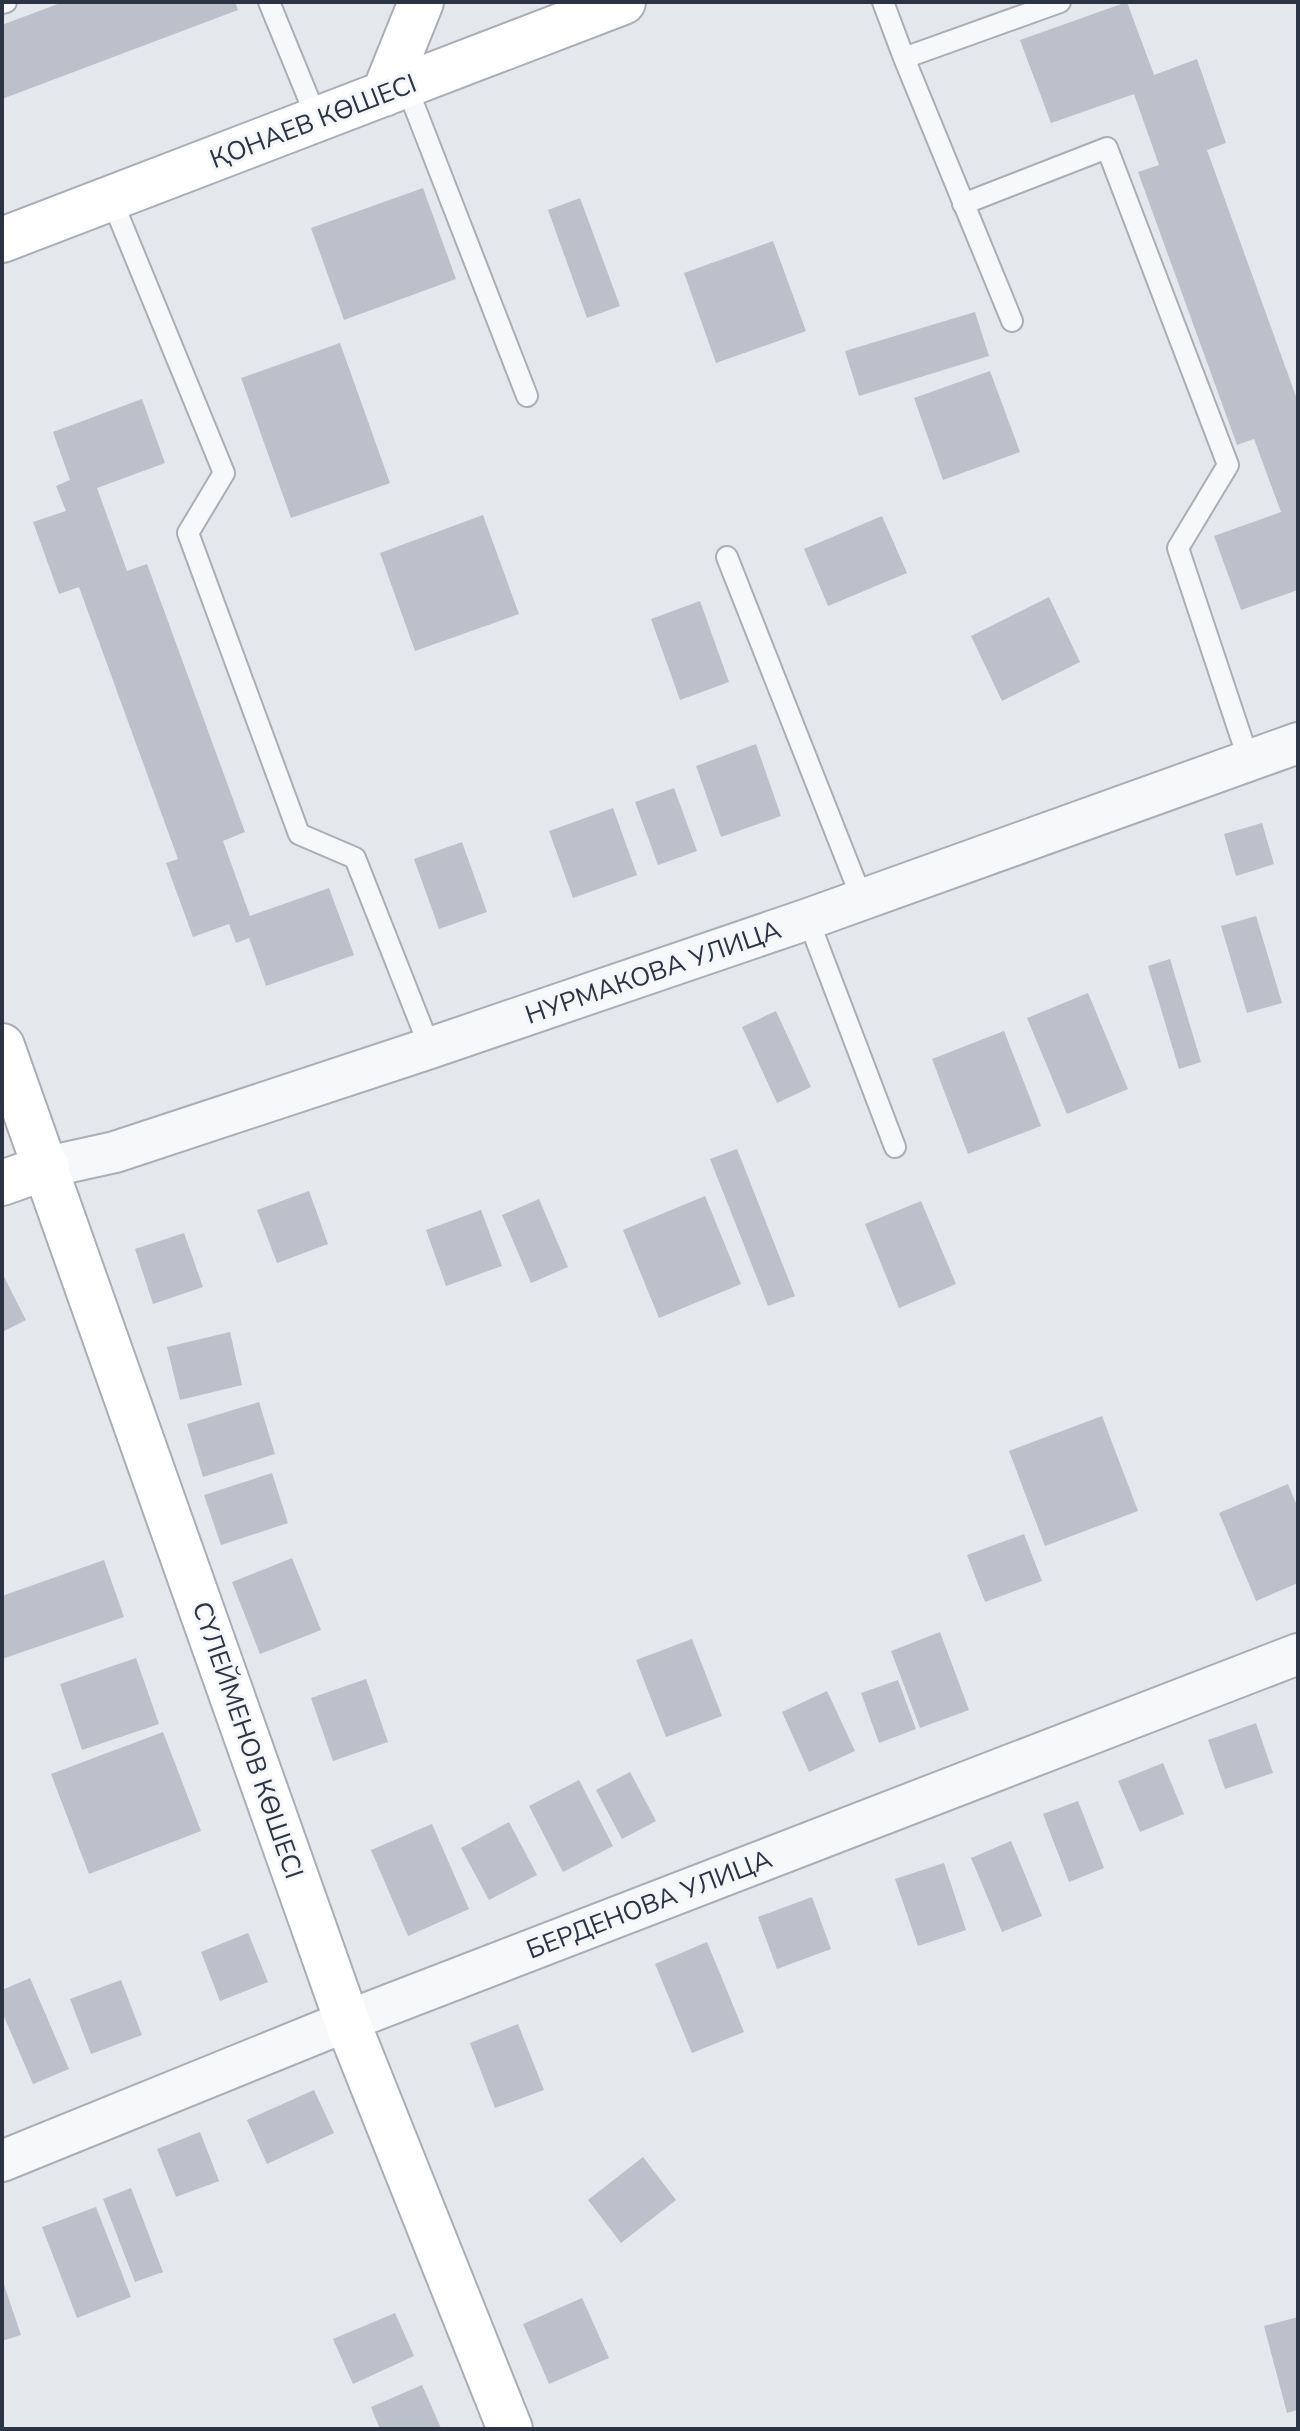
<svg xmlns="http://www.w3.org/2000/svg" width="1300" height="2431" viewBox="0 0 1300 2431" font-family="'Nunito Sans',sans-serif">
<rect width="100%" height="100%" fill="#e4e7ec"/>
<path fill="#bbc0ca" d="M63,2H235L238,10L2,99V25Z
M1127,2L1154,75L1197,59L1226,143L1207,150L1298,402V590L1241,610L1214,536L1281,512L1254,439L1237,445L1138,172L1159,165L1134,94L1051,123L1020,40Z
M423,188L456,279L344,320L311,228Z
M580,198L620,306L587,318L548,210Z
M773,241L806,331L716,363L684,273Z
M975,312L989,356L859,396L845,351Z
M340,343L390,483L291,518L241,378Z
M990,371L1020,452L943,480L914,398Z
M142,399L165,463L97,488L127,571L147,564L245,832L223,841L250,916L329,888L354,955L266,986L249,938L236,943L229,924L193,937L166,863L178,859L79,587L59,594L33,522L66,511L56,486L70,480L53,432Z
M483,515L519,614L415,651L380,553Z
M882,516L907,573L828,606L804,549Z
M1049,597L1080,662L1002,701L971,636Z
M700,601L729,682L680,700L651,619Z
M756,744L781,816L721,837L696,766Z
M674,788L697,851L658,865L635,802Z
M613,808L637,875L573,898L549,831Z
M1262,823L1274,864L1236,876L1224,834Z
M462,842L487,912L439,929L414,859Z
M1256,916L1282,1003L1247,1013L1221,926Z
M1170,959L1201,1062L1179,1069L1148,966Z
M1088,993L1128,1089L1067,1114L1027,1018Z
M776,1011L811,1087L777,1103L742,1027Z
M1004,1031L1041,1126L968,1154L932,1059Z
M737,1149L795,1296L768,1306L710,1159Z
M309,1191L328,1244L277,1263L257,1210Z
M705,1196L741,1284L659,1318L623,1230Z
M539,1199L568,1267L531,1283L502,1215Z
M921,1201L956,1284L899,1308L865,1224Z
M481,1210L502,1266L446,1286L426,1230Z
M184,1233L203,1287L153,1304L135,1249Z
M2,1273L26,1320L2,1332Z
M230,1332L242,1385L180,1400L167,1347Z
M259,1402L275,1454L203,1477L187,1424Z
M1102,1416L1138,1511L1045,1546L1009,1451Z
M272,1473L288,1523L221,1545L204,1495Z
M1288,1484L1298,1508V1583L1256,1601L1219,1513Z
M1024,1534L1042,1581L985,1602L967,1555Z
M292,1558L321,1630L260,1654L232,1582Z
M104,1560L124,1617L2,1659V1596Z
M940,1632L969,1710L920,1728L891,1651Z
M692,1639L722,1716L666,1737L636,1660Z
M136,1658L159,1724L82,1750L60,1684Z
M366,1679L388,1742L333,1761L311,1698Z
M898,1680L916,1729L879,1743L861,1693Z
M827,1691L855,1751L809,1772L782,1712Z
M1256,1723L1273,1773L1225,1789L1208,1740Z
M163,1732L201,1831L89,1874L51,1774Z
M1163,1763L1184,1814L1140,1832L1118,1781Z
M630,1772L656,1821L622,1839L596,1790Z
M579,1780L613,1846L563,1872L529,1806Z
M1078,1801L1104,1868L1069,1882L1043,1814Z
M509,1822L537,1875L489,1900L461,1848Z
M432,1824L469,1909L408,1936L371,1850Z
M1011,1841L1042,1916L1002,1932L971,1858Z
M944,1863L966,1930L918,1946L895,1879Z
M812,1897L831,1949L777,1969L758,1917Z
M248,1933L268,1982L220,2001L201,1952Z
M707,1942L744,2032L692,2053L655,1964Z
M30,1978L69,2069L33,2084L2,2012V1990Z
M121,1980L142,2035L91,2054L70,1999Z
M518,2024L544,2090L495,2108L470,2043Z
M314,2090L334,2133L267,2164L247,2120Z
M200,2132L219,2181L176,2197L157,2149Z
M643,2157L676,2200L621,2243L588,2200Z
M131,2188L163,2272L135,2282L103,2199Z
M96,2207L131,2297L77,2318L42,2227Z
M2,2279L21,2335L2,2341Z
M582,2298L609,2358L549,2384L523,2324Z
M395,2313L414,2356L353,2384L333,2339Z
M1298,2317V2410L1287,2413L1264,2326Z
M422,2385L441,2428L380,2429L371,2407Z"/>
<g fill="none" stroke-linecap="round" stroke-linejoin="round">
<defs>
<path id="lane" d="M269,2L317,119
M883,2L904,58L1060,2
M2,3L6,2
M904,58L1012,321
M406,85L527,396
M111,198L224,473L188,533L299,834L355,858L430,1048
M963,204L1107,148L1228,465L1178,548L1249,761
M727,557L862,899
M808,919L895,1147"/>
<path id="street" d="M47,1167L115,1152L430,1048L808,919L1298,743
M2,2161L347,2021L1298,1654"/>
<path id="secondary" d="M384,94L421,2
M2,240L623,2
M2,1046L347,2021L510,2429
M2,1183L47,1167"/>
</defs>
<use href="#lane" stroke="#a9aeb7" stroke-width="24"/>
<use href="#street" stroke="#a9aeb7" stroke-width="44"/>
<use href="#secondary" stroke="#a9aeb7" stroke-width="48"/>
<use href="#lane" stroke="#f7f8fa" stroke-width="20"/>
<use href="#street" stroke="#f7f8fa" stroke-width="40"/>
<use href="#secondary" stroke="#fff" stroke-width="44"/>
</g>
<g text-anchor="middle" stroke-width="6" stroke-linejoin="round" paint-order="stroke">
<g font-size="26" fill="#2b3445" stroke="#f4f6f9">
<text transform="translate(313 121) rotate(-21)" y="9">ҚОНАЕВ КӨШЕСІ</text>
<text transform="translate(653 972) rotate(-19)" y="9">НУРМАКОВА УЛИЦА</text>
<text transform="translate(248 1740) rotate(71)" y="9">СҮЛЕЙМЕНОВ КӨШЕСІ</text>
<text transform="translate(649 1904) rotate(-21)" y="9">БЕРДЕНОВА УЛИЦА</text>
</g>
</g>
<rect width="1300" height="2431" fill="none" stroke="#2b3445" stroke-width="8"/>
</svg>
